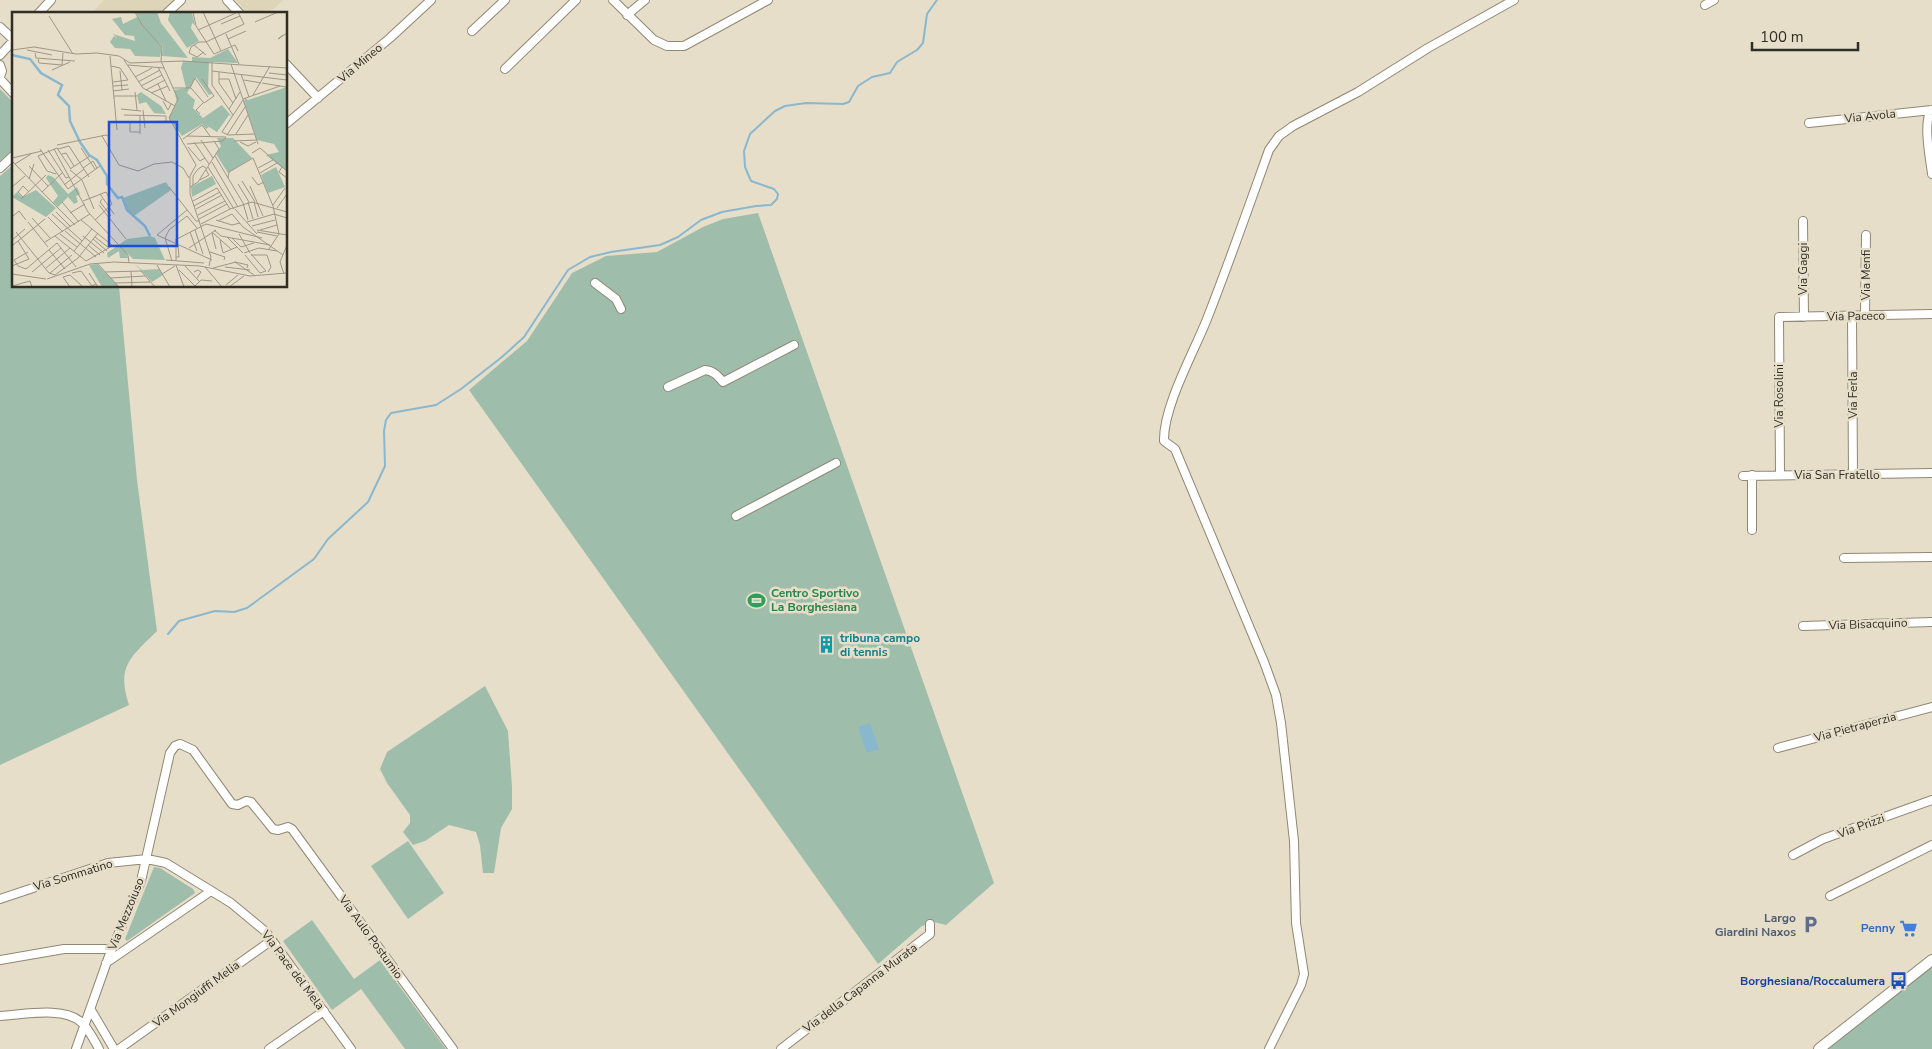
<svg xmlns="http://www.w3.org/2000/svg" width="1932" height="1049" viewBox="0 0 1932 1049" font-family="'Nunito Sans',sans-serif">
<rect width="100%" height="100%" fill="#e7dec9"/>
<path fill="#ded4b7" d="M104,0H175L160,14H91Z
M236,0H283L268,14H248Z"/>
<path fill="#9ebeab" d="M0,89L14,103V148L0,161Z
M14,164V286H119L137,480L157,631C131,657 116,666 129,705L0,765V176Z
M758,213L994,883L946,925L934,922L922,926L878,964L469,390L527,341L572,273L606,256L657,252L703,227L723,219Z
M485,686L508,731L512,787V809L501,828L494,873H483L480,845L476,832L449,825L425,841L413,845L403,832L410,823V815L387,783L380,769L387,752Z
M408,841L444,893L408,919L371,866Z
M154,867L160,868L193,889L195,893L127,941L125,939Z
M312,920L354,979L380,960L446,1049H405L361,989L332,1010L283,941Z
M1932,960V1049H1819Z"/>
<path fill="#89b8ce" d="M870,723L879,749L867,753L858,727Z"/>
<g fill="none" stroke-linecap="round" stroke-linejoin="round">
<path stroke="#89b8ce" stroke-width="2" d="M168,634L179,621L215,611L234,612L247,608L314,559L328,539L368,502L385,466L384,431L386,420L391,413L436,405L461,389L502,357L524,337L568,270L590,257L611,252L660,245L678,237L701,220L722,212L756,206L771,205L777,199L778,194L774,189L751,181L745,167L744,151L750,134L775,111L785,106L806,103L843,104L849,102L858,86L872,77L890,73L897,62L917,50L923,43L927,14L937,0"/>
<defs>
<path id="street" d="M227,0L240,14
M613,0L654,40L667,46H684L768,0
M1705,5L1714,0
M38,14L51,0
M166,14L181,0
M627,15L645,0
M0,27L14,40
M472,31L505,0
M0,55L14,40
M286,64L318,98
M0,65L2,71L0,77
M505,69L576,0
M0,79L14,94
M1931,110C1923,124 1930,157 1932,174
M1809,123L1932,110
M286,124L390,38L431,0
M0,168L14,155
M1803,221L1804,317
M595,283L616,299L621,309
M1852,315L1853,475
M1865,316L1866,235
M668,387L705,370C714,371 718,376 723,382L794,345
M1752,475V530
M1780,475L1779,317L1932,314
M1743,476L1932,473
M736,516L836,463
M1844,558L1932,557
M1803,626L1932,622
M1778,748L1932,707
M1793,855L1823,839L1932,800
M1830,896L1932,845
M0,899L108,863L147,859L166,863L231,903L266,932L351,1049
M0,960L64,949H111
M106,963L211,891
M91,1010L114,1049
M0,1016C23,1015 63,1006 81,1022C89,1029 94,1040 99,1049
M76,1049L109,956L141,881L170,753L175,746L180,744L193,750L232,804L238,805L246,801L251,802L273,829L278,830L288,827L292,829L453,1049
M119,1049L272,940
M269,1049L324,1011
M781,1049L930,934V924
M1269,1049L1301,985L1304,974L1296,923L1294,841L1281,723L1276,695L1264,662L1175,449L1164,441C1163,407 1194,352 1207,319C1229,263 1249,206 1269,150L1279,136L1293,126L1358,92L1428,48L1514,0"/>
<path id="secondary" d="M1819,1049L1932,960"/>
</defs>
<use href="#street" stroke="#8f8774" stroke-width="10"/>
<use href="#secondary" stroke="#8f8774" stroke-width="12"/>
<use href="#street" stroke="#fff" stroke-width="8"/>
<use href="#secondary" stroke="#fff" stroke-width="10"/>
</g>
<defs>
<symbol id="stadium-bare" viewBox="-9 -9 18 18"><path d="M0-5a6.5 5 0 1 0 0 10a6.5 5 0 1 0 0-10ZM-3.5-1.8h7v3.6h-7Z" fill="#2e9e5b" stroke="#e7dec9" stroke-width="2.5" paint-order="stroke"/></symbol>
<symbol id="building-bare" viewBox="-9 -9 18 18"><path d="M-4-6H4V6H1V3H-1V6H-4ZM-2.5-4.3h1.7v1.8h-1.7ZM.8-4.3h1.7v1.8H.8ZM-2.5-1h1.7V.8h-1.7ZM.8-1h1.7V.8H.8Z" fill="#0f9aa8" stroke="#e7dec9" stroke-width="2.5" paint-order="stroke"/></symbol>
<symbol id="parking-bare" viewBox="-9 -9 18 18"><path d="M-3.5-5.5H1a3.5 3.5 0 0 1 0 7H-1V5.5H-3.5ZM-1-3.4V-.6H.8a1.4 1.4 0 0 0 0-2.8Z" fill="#5c6f8a" stroke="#e7dec9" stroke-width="2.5" paint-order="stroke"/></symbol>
<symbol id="supermarket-bare" viewBox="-9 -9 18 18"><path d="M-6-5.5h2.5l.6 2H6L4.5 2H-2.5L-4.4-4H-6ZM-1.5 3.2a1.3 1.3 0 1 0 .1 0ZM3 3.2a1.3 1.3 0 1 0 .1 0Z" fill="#3f7fe0" stroke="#e7dec9" stroke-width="2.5" paint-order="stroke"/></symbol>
<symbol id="bus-bare" viewBox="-9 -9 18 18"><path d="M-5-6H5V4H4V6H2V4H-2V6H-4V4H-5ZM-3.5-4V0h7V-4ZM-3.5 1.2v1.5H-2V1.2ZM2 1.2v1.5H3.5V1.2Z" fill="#1a4fb4" stroke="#e7dec9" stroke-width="2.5" paint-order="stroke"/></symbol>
</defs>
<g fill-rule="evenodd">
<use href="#stadium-bare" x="744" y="588" width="25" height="25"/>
<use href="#building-bare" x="814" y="632" width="25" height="25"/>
<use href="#parking-bare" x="1798" y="912" width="25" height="25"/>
<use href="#supermarket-bare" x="1896" y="916" width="25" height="25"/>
<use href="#bus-bare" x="1886" y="968" width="25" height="25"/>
</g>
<g text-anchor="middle" stroke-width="5" stroke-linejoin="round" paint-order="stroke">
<g font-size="12" fill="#302d25" stroke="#e7dec9">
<text transform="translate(360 63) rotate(-40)" y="4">Via Mineo</text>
<text transform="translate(1870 116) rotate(-6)" y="4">Via Avola</text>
<text transform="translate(1803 269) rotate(-90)" y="4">Via Gaggi</text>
<text transform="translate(1866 275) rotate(-90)" y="4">Via Menfi</text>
<text transform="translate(1856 316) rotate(-1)" y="4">Via Paceco</text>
<text transform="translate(1853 395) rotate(-90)" y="4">Via Ferla</text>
<text transform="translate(1779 396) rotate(-90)" y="4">Via Rosolini</text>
<text x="1837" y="479">Via San Fratello</text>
<text transform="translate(1868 624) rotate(-2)" y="4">Via Bisacquino</text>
<text transform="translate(1855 727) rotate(-15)" y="4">Via Pietraperzia</text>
<text transform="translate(1861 826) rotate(-20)" y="4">Via Prizzi</text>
<text transform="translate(73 875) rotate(-17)" y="4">Via Sommatino</text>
<text transform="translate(126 914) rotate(-68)" y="4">Via Mezzoiuso</text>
<text transform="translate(371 937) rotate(54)" y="4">Via Aulo Postumio</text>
<text transform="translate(293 970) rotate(53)" y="4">Via Pace del Mela</text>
<text transform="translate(860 988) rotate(-37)" y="4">Via della Capanna Murata</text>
<text transform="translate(196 994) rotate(-36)" y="4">Via Mongiuffi Melia</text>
</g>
<g font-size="12" font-weight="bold" fill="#27864d" stroke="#e7dec9" text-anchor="start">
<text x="771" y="597">Centro Sportivo<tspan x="771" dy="14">La Borghesiana</tspan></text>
</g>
<g font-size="12" font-weight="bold" fill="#0d838f" stroke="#e7dec9" text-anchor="start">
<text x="840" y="642">tribuna campo<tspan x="840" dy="14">di tennis</tspan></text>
</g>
<g font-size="12" font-weight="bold" fill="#4e5e75" stroke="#e7dec9" text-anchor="end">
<text x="1796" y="922">Largo<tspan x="1796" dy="14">Giardini Naxos</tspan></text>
</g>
<g font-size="12" font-weight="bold" fill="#366cbe" stroke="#e7dec9" text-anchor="end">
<text x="1895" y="932">Penny</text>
</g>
<g font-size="12" font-weight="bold" fill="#164399" stroke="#e7dec9" text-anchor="end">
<text x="1885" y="985">Borghesiana/Roccalumera</text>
</g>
</g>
<g transform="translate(12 12)">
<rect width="275" height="275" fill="#e7dec9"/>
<path d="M124,0H145L149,11L176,46L150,44L151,35L130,13ZM158,0L180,1L183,13L180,11L179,16L187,29L175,36L156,8ZM109,5L111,12L125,5L150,35L148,45L123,44L118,37L103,36L98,30L102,24L106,27L101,22L123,29L122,24L113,23L100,7ZM216,37L226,51L197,50L196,76L200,82L197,83L184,65L175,81L183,88L181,96L191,106L210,93L220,105L217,103L205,120L197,115L194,117L190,112L170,124L157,106L165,90L162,78L174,76L169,56L171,49H180V45L198,46ZM275,75V155L273,158L254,143L267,140L262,132L245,128L232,90L233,86L236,88ZM129,80L149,94L154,102L142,101L134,90L127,92L125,83ZM205,126H221L240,146L216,161L204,142L209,134ZM264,155L273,175L256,181L249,163ZM36,163L41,165L56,182L65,175L68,182L64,184L66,190L62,192L56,185L46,195L41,190L46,184L34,166ZM200,164L204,172L180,185L179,175ZM154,170L159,178L122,204L115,198L111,186ZM24,178L44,196L34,205L0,185L5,180L10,185ZM138,224L143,226L153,248L121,247L114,240L116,246H108L107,239L96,246L95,241L115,227ZM85,252L107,275H90L77,253ZM123,252L130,258L147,257L151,263L140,270Z" fill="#9ebeab"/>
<path fill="none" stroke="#89b8ce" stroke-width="2.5" d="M0,43L18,47L29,61L50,73L46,83L57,94L58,109L68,130L77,143L85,148L95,164V172L106,186L110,185L115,198L133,214L138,224"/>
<path fill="none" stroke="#9e9787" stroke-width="1" d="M123,0L130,13L150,35L149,49M181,0L184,14L202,42L223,33L226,39M191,0L209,39M37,4L61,42M243,10L266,0M209,12L228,4M186,18L226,0L232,12L194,30H187L179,35L177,41L185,45L192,40M214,22L227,52M271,23L266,27L275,21M216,27L234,19M182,33L194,43M0,38L22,35L64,42L85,41L107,44L118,51L171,49L275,56M15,38L40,43M23,41L24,46L63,49M98,44L105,118M26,47L27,51L50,53L51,41M112,48L131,76L163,94M149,49L166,87L157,106L184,153L178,164V182L199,245L197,254M200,50V73L221,103M219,52L246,132M116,53L152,56M99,54L108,56L116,68L101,70M146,55L158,79M40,58L58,50M108,59L110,78M200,59L275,68M207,60V71L221,91M257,61L275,63M229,62L237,85M123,65L140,56M207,67H217L224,87M232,68L249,71M126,70L148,58M250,71L274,75M146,72L154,89M101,74L116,73M129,74L150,63M161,76H179L192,91L202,84L190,67M178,76L183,66L196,85M134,78L153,68M101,79L117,77M123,80L125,98M139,81L156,74M241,83L258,54M102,84H125M231,87L268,74M231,88L210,120L216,123L243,122M151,89L156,98L159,92M109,97L129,99M217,97L228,80M131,98L133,116M188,102L184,98L191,91M112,103L154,104V109M128,104V122M104,110L159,109M118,110V120H128M224,122L236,103M215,123L233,95M90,124L107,153L126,159L142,152L160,150L171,156L177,166M175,124L214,125M171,127L190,113L198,124M189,128L201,146M222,129L245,128M182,130L197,152M228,130L236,134L244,130M175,132L211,129L214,125M45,133L94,123L98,125M176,135L188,149L193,146M45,136L59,157M69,136L83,157M28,137L56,177L88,154M42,137L76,200L116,243L117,251M46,137L57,134L77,165M36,138L54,166L57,165M240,141L248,136L275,159M50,142L54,141L62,154M203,144L231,191L236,208M0,146L30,139M0,149L41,191M200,150L226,195M3,152L19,142M17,154L36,174M196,155L222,197M270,155L267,160L275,166M71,156L81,149L85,156M246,156L261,148M58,157L78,144M58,158L70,168L82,197M248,161L265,151M44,162L35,159L26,144L45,136M240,165L246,173L252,170M216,166L217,160L241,146L261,194L267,222L257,237M17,167L22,152M188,168L197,163L194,158M230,169L243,190M226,172L237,190M52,173L72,157M181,173V164L186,157L191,154L195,157M238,174L251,204M0,175L13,164M157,175L184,209H188M178,175L186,170L207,137L202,129M30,180L50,161M88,182L102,202M11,185L6,180L11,174L17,180M9,187L34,163M90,187L88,190L99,204M71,189L94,180L100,192L83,208M181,189L205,176L218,197M40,190L63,213M50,190L67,210M236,190L241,207M242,190L246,205M87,193L114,227M261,193L273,176M182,194L208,180M265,196L275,182M184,197L210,183M218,197L240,190L275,200M223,197L245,222M175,198L145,223L200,248M44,200L59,215M58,201L73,192M40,202L70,229M186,203L213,189M0,205L7,199L14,208M36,205L51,220M20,206L39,227M187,207L215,192M69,208L101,234M204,208L220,213L228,211M206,209L220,202L231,215L271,243M16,210L36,235M235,210L262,202L275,206M189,212L218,197M240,214L263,208M183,218L191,242M202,218L209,224L258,233M245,218L275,223M248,218L265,213M53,219L84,245M4,220L37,261L43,263L66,246L86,221M178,220L185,239M200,220L220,238M245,220L265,224M200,221L204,237M48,222L65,235M227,222L238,241M43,224L74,249L100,234M71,224L92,241M83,225L97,236M215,225L231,241M220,226L229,235L242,231M81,227L95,239M0,228L13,217M163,228L194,212L250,226M208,228L211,241L225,235M33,230L78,202M1,233L33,207M76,233L88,243M177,236L204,218M37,238L53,257M62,239L80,217M198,240L213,245L212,248M232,241L247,236L265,239M239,242L254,259L248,261M233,243L248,261M239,243H255L259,255L256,260M164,245H167L166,233M2,248L6,254L14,257L45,231L64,255M2,248L16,240M154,248L192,251M160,249L153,226L157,218L175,204L185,216M164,249V228M223,250L242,263M223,250L236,253L235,256M85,251L107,275M145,253L158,275M164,253L172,275M0,254L17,247L6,229M173,254L187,269M193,255L210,275M213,255L238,258M34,256L58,236M201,256L224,250M167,258L183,274M119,259L120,275M20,260L49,236M93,260L129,259L143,275M182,260L186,258L189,260L185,266M38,261L60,243M60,261L69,259L80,274L84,272M77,261L86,275M0,262L34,267M150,262L163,254M272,262L268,250L275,233M58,263L71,275M98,266L133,264M35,267L78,252L102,250L188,254L238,264L275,261M103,271L138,270M214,273L226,263M0,274L18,269L20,275M183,274L189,268L200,269M58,275L51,265L58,263M217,275L232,264"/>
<path fill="#1d4ed8" fill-opacity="0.15" stroke="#1d4ed8" stroke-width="2.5" d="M97,110H165V234H97Z"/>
<rect width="275" height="275" fill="none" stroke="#302d25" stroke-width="2.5"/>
</g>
<path d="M1752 42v8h106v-8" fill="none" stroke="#302d25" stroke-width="2.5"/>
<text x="1760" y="42" font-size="15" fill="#302d25" stroke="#e7dec9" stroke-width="4" paint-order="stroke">100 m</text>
</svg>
